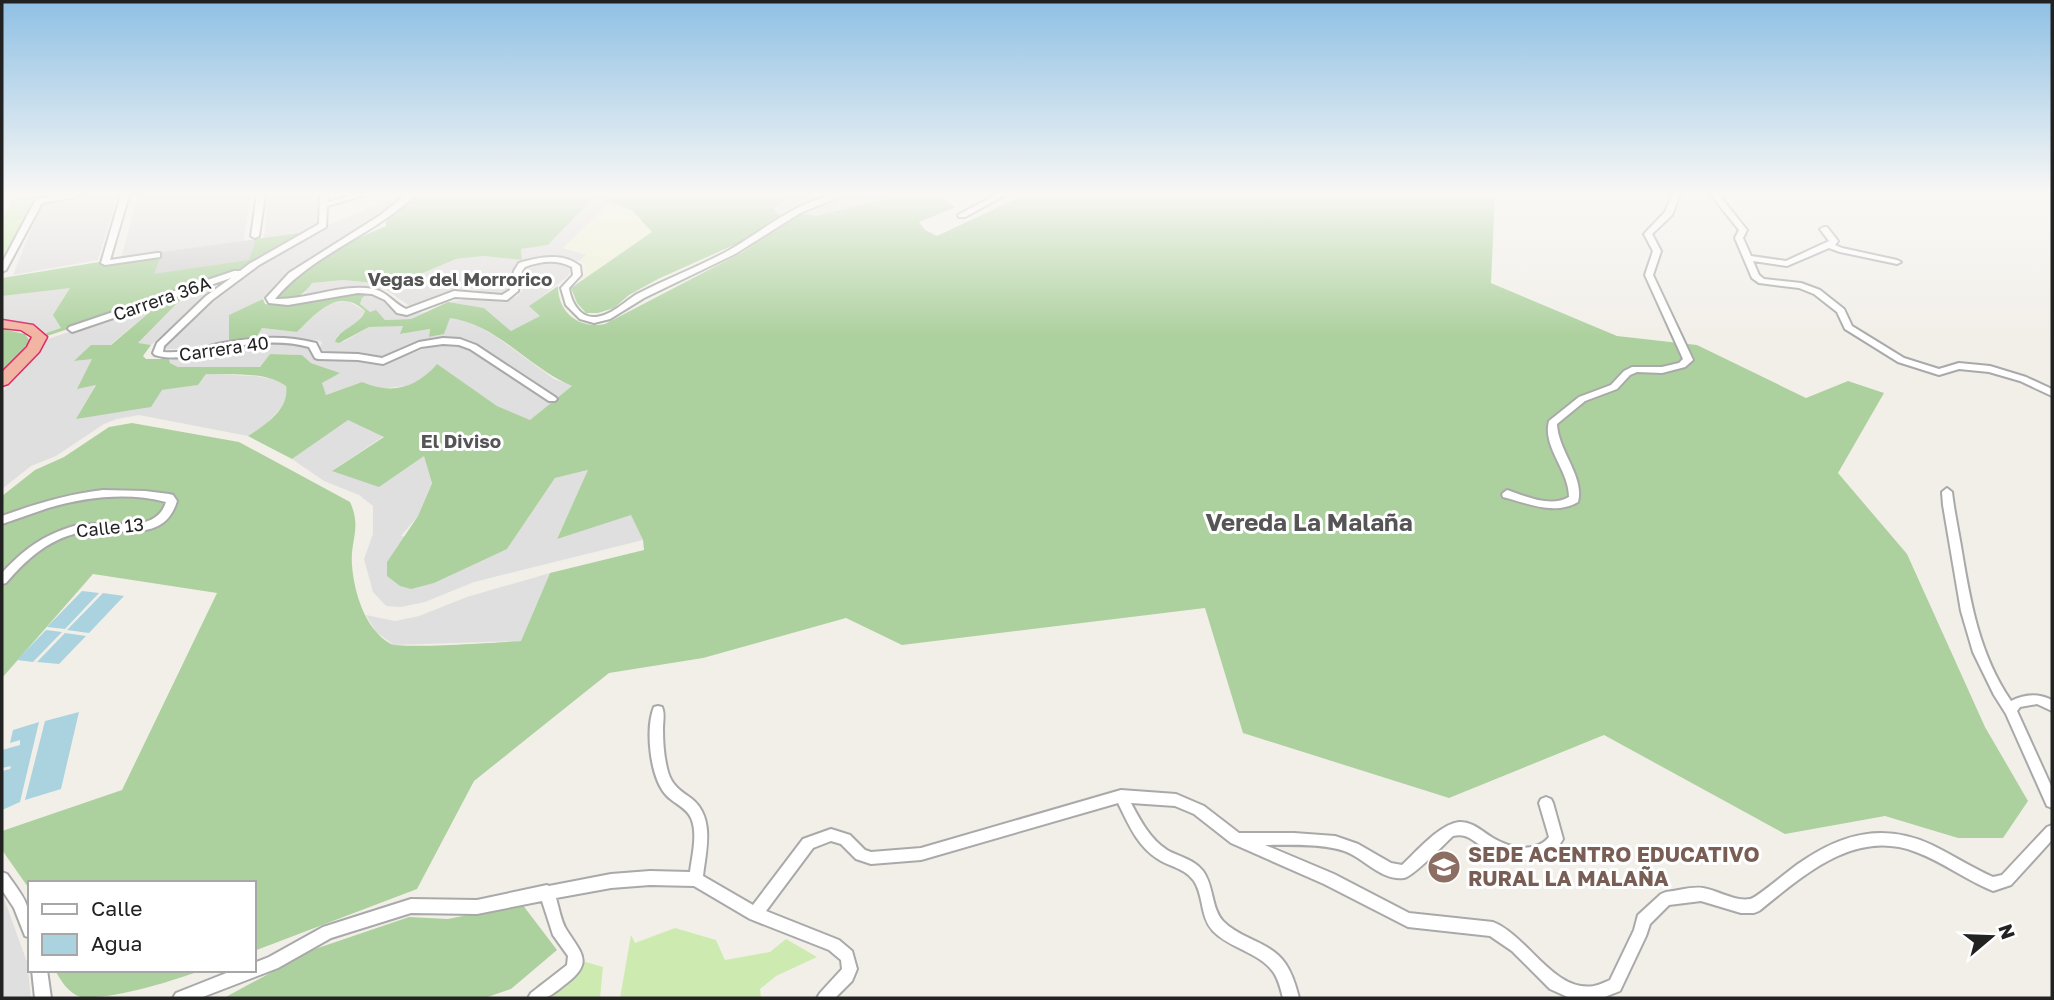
<svg xmlns="http://www.w3.org/2000/svg" width="2054" height="1000" viewBox="0 0 2054 1000" font-family="'Golos Text',sans-serif">
<rect width="100%" height="100%" fill="#f2efe9"/>
<path fill="#e0dfdf" d="M101,195H118L98,260L13,275L41,205Z
M138,195H250L244,241L121,258Z
M269,195H318L317,226L307,232L264,238Z
M399,195L404,198L379,217L350,233L290,274L263,299L230,315L229,341L175,349H166L163,345L211,299L262,264L326,226Z
M793,195H827L780,216L772,208Z
M855,195H903L815,216L799,212L818,204Z
M594,196L610,202L563,248L587,255L579,261L565,256L547,257L522,263L512,271L510,288L503,294H491L468,288L453,290L411,307L385,289L303,295L312,283L343,280L394,285L456,259L483,256L522,260L521,249L548,245Z
M547,261L567,264L571,269L568,276L530,306L541,316L511,331L484,308L448,302L473,298L504,302L517,296L525,287L524,270Z
M71,287L62,328L46,333L36,326L2,320V296Z
M214,290L151,345L137,344L187,293Z
M369,293L386,299L398,316L425,312L411,319L385,320L376,311L370,312L360,304L362,298Z
M164,300L110,345H91L76,361L92,358L96,384L77,418L162,390L198,385L206,374L256,376L276,380L286,386L288,395L281,408L265,425L248,436L139,415L117,419L104,424L56,456L31,466L2,489V393L9,383L48,339Z
M348,301L365,311L354,326L337,336L343,342L369,327L404,325L401,334L430,329L429,337L444,334L449,318L468,320L498,338L554,379L573,386L558,398L486,349L462,339L432,341L380,358L349,353L318,352L322,342L317,340L256,338L262,328L297,332L325,304Z
M290,344L306,346L315,357L357,359L381,364L435,345L456,344L466,347L552,403L530,421L497,406L437,365L415,385L378,389L362,382L326,395L321,383L339,373L311,363L302,355L270,354L260,367H178L170,363L169,359L223,348Z
M348,419L384,436L333,470L424,455L432,482L418,516L401,536L507,549L555,478L589,470L557,538L631,514L643,540L474,582L425,602L401,607L386,606L373,592L364,559L373,534V506L359,495L324,481L292,459Z
M550,573L521,641L394,645L376,632L366,615L395,621L419,616L467,597Z
M2,893L27,962L31,998H2Z"/>
<path fill="#d0d0d0" d="M307,232L233,274H153L162,252Z"/>
<path fill="#eef0d5" d="M610,202L633,211L653,232L595,274L578,281L586,272V265L579,261L586,255L563,248Z"/>
<path fill="#cdebb0" d="M15,195H38L2,260V220Z
M675,928L716,940L725,960L770,952L786,939L817,957L776,976L760,989L761,998H620L631,935L635,943Z
M582,961L603,967L600,998H530L538,984Z"/>
<path fill="#add19e" d="M415,195H793L773,208L780,216L745,240L658,279L629,295L614,308L598,313H586L577,303L571,288L652,232L633,211L595,196L548,245L521,249L522,260L483,256L456,259L394,285L343,280L312,283C303,296 291,303 275,297C306,263 345,243 386,226V218Z
M903,195H938L956,207L919,222L925,230L937,236L1024,195H1495L1491,283L1617,336L1697,345L1806,398L1848,381L1884,393L1838,473L1907,554L1985,727L2028,801L2003,838H1958L1885,816L1785,834L1604,735L1449,798L1243,733L1205,608L902,645L846,618L703,658L609,673L474,781L417,889L254,951V883H30V890L2,850V831L122,790L217,593L93,574L2,678V496L35,470L64,457L109,427L132,423L239,442L350,502C362,528 350,540 352,565C354,592 365,630 391,644C401,649 502,642 521,641L550,573L644,550L643,540L631,515L557,539L588,470L555,478L507,549L434,583L411,589L400,586L387,576V562L418,516L432,483L424,456L379,487L332,471L384,437L348,420L292,459L248,436C265,425 290,409 286,386C264,371 232,375 206,374L198,385L162,390L151,407L76,419L96,385L77,389L92,359L74,361L91,345H111L164,300L187,293L138,343L151,345L143,356L146,359H169L170,363L178,367H260L270,354L302,355L311,363L340,373L322,383L326,395L362,382C392,395 416,388 437,364L497,406L530,420L572,386C529,368 497,324 450,318L444,334L429,337L430,329L400,334L403,326L369,327L339,343L335,342C340,328 359,326 365,311C339,286 316,313 297,332L262,328L256,338L229,341V315L263,299L265,304C294,309 338,294 369,293L362,298L360,304L370,312L376,310L385,320L411,319L448,302L484,308L511,331L540,316L529,306L558,286C558,313 579,329 605,324L743,252L799,212L815,216Z
M307,232L233,274L47,336L46,333L61,328L53,315L70,288L2,296V278L111,260L110,265L160,258L154,274L249,260L256,239Z
M2,329L25,334L30,341L2,375Z
M522,904L557,950L511,989L485,998H224L312,950L409,917L448,919Z
M55,970H203C172,981 113,1000 81,997C68,993 61,981 55,970Z"/>
<path fill="#aad3df" d="M82,591L99,593L65,629L47,627Z
M103,593L124,596L89,633L67,630Z
M46,630L62,632L33,662L17,660Z
M65,633L86,636L59,664L37,662Z
M79,712L61,789L25,800L45,721Z
M39,722L20,802L2,810V771L10,769L11,766L2,768V750L20,745V740L10,743L13,730Z"/>
<g fill="none" stroke-linecap="round" stroke-linejoin="round">
<defs>
<path id="minor" d="M62,195H80L76,197L42,203L6,270L2,272V263L36,199Z
M121,195H129L110,260L157,253H160V257L105,265L101,263Z
M257,195H265L259,236L255,238L251,236Z
M320,195H328V202L352,195H365L327,206L326,227L259,265L212,300L164,346L163,352C183,354 203,347 223,343C254,337 285,335 316,343L321,353L358,354L382,358L419,342L443,338L460,339L476,345L555,397L557,399L555,401H549L470,349L459,345L443,344L421,347L383,364L358,360L318,359L315,358L309,347C281,339 249,343 221,349C199,353 177,362 155,355L153,353L157,343L206,296L231,278L75,331L72,332L68,329L69,327L234,271H240L249,264L319,224Z
M406,195H415C373,236 312,254 275,299C308,300 341,283 374,289C389,293 394,304 406,309L454,291L502,295L510,290L514,271L519,263C539,257 563,252 580,266L581,275L569,288C571,302 580,318 595,317C611,316 624,302 637,294C664,280 693,269 720,255C758,236 800,195 844,195L800,213L735,254L644,298L610,319L594,323L580,319L566,305L561,288L573,275L572,267C557,259 541,261 525,267L522,271L518,291L507,300L455,297L407,315L397,313L385,300L372,294L358,293L288,305L269,303L266,298L289,273L379,216Z
M995,195H1005L965,217H959L958,215Z
M1672,195H1680L1672,215L1652,234L1661,251L1653,275L1693,360L1685,367L1662,373L1637,372L1630,375L1617,389L1585,401L1557,424C1558,451 1585,477 1578,502C1554,516 1527,503 1503,497L1502,494L1507,490C1525,496 1551,508 1569,497C1569,470 1542,447 1549,421L1579,397L1611,385L1624,371L1632,367H1662L1679,363L1683,359L1645,275L1653,251L1644,234L1665,212Z
M1711,195H1719L1747,230L1743,238L1751,256L1786,261L1829,241L1820,229L1824,227H1827L1838,241L1835,245L1842,248L1897,260L1901,262L1897,264L1840,252L1829,248L1787,266L1753,261L1759,275L1764,279L1801,283L1820,290L1844,309L1852,326L1904,358L1939,369L1959,363L1990,366L2026,377L2052,389V396L2020,381L1989,372L1959,369L1939,375L1898,362L1845,329L1837,312L1814,294L1799,288L1759,283L1752,278L1735,238L1739,230Z
M1947,488L1952,492C1954,510 1958,528 1961,546C1970,601 1979,654 2011,701C2025,694 2038,693 2052,700V711L2037,704L2020,707L2017,711L2052,788V808L2047,806L2006,714L1994,695L1973,652L1961,611L1943,505L1942,492Z
M103,490L145,491L169,494L173,495L177,501C163,548 112,524 77,533C46,541 26,560 6,583L2,584V573C23,550 43,535 74,526C103,518 155,538 166,502C128,492 86,497 48,508C33,513 17,519 2,524V516C35,504 68,494 103,490Z
M658,706L662,707C665,714 663,721 663,729C663,743 664,758 668,772C672,786 681,791 692,799C715,818 706,850 703,876L753,905L803,839L831,829L850,835L865,850L871,852L921,848L1121,790L1176,794L1204,806L1239,833H1294L1335,836L1358,844L1391,863L1402,865C1416,852 1440,824 1459,822C1472,821 1483,832 1493,838C1510,848 1535,854 1549,837L1539,803L1541,799L1546,797L1551,799L1553,803L1563,839C1558,848 1552,854 1543,857C1523,864 1501,858 1483,847C1473,841 1467,833 1453,836C1444,844 1414,876 1404,878C1384,881 1367,862 1351,854C1331,843 1287,845 1265,845L1334,874L1409,913L1493,922C1528,936 1554,993 1594,986C1599,985 1605,982 1610,980L1634,930L1638,915L1661,894L1666,892C1677,891 1692,886 1703,888C1717,890 1735,902 1750,899C1757,898 1791,868 1801,862C1843,833 1884,823 1932,845C1953,855 1972,868 1993,877L2002,875L2047,827L2052,825V840L2011,885L1993,891C1966,880 1943,862 1916,852C1855,828 1804,875 1759,911L1754,913H1741L1701,901L1669,905L1650,924L1646,936L1620,991L1602,998H1570L1550,989L1512,951L1490,936L1408,927L1324,884L1231,843L1194,814L1175,806L1131,803C1140,820 1150,839 1167,850C1179,857 1194,859 1203,871C1214,886 1211,908 1223,921C1240,939 1271,942 1285,963C1292,973 1296,986 1299,998H1283C1281,990 1279,981 1274,973C1260,952 1230,949 1213,931C1200,917 1204,896 1194,881C1185,868 1170,867 1158,859C1137,846 1128,823 1118,803L921,860L871,864L856,859L841,844L831,841L813,848L766,911L839,940L852,951L857,969L852,981L835,998H817L820,993L842,969L841,960L829,950L750,919L694,886L650,885L611,888L556,898C559,908 561,921 566,929C581,953 594,962 567,983C550,996 550,999 528,998L531,993L567,965L568,956L553,935L542,901L477,914L411,913L331,938L278,968L200,998H173L176,993L234,970H254V963L269,957L323,927L411,899L477,900L547,885L549,886L611,874L650,871L690,872C692,856 698,833 691,818C687,808 675,804 667,796C650,779 645,729 654,707Z
M2,872L7,874C27,902 30,903 30,938L25,936L14,908L2,890Z
M32,970H47L51,998H35Z"/>
<path id="trunk" d="M2,320L33,325L47,337L39,352L8,384L2,386V372L27,347L32,337L21,330L2,328Z"/>
</defs>
<use href="#minor" stroke="#a9a9a9" stroke-width="4"/>
<use href="#trunk" stroke="#dc2a67" stroke-width="3"/>
<use href="#minor" fill="#fff" fill-rule="evenodd"/>
<use href="#trunk" fill="#f2b4a3" fill-rule="evenodd"/>
</g>
<linearGradient id="sky" x2="0" y2="1"><stop stop-color="#8fc0e4"/><stop offset="0.58" stop-color="#f9f8f5"/><stop offset="1" stop-color="#f9f8f5" stop-opacity="0"/></linearGradient>
<rect width="2054" height="335" fill="url(#sky)"/>
<defs>
<symbol id="school-disc" viewBox="-11 -11 22 22"><circle r="9.5" fill="#8d6e63" stroke="#fff"/><path d="M0-5L7-2L0 1L-7-2ZM-4 1L0 2.5L4 1V4Q0 6-4 4Z" fill="#fff"/></symbol>
</defs>
<g fill-rule="evenodd">
<use href="#school-disc" x="1425" y="848" width="38" height="38"/>
</g>
<g text-anchor="middle" stroke-width="6" stroke-linejoin="round" paint-order="stroke">
<g font-size="18" fill="#222" stroke="#fff">
<text transform="translate(162 299) rotate(-19)" y="6">Carrera 36A</text>
<text transform="translate(224 349) rotate(-8)" y="6">Carrera 40</text>
<text transform="translate(110 528) rotate(-6)" y="6">Calle 13</text>
</g>
<g font-size="19" font-weight="bold" fill="#555" stroke="#fff">
<text x="460" y="286">Vegas del Morrorico</text>
<text x="461" y="448">El Diviso</text>
</g>
<g font-size="21" font-weight="bold" fill="#785e54" stroke="#fff" text-anchor="start">
<text x="1468" y="862">SEDE ACENTRO EDUCATIVO<tspan x="1468" dy="24">RURAL LA MALAÑA</tspan></text>
</g>
<g font-size="24" font-weight="bold" fill="#555" stroke="#fff">
<text x="1309" y="531">Vereda La Malaña</text>
</g>
</g>
<rect width="2054" height="1000" fill="none" stroke="#222222" stroke-width="7"/>
<rect x="28" y="881" width="228" height="91" fill="#ffffff" stroke="#a7a7a7" stroke-width="2"/>
<rect x="42" y="904" width="35" height="10" fill="#ffffff" stroke="#a7a7a7" stroke-width="2"/>
<text x="91" y="916" font-size="21" fill="#222222">Calle</text>
<rect x="42" y="934" width="35" height="21" fill="#aad3df" stroke="#a7a7a7" stroke-width="2"/>
<text x="91" y="951" font-size="21" fill="#222222">Agua</text>
<g transform="translate(1991 937) rotate(71)" stroke="#ffffff" stroke-width="5" paint-order="stroke">
<path d="M0-5L12 26L0 18L-12 26Z" fill="#222222"/>
<text y="-10" font-size="19" font-weight="bold" text-anchor="middle" fill="#222222">N</text>
</g>
</svg>
